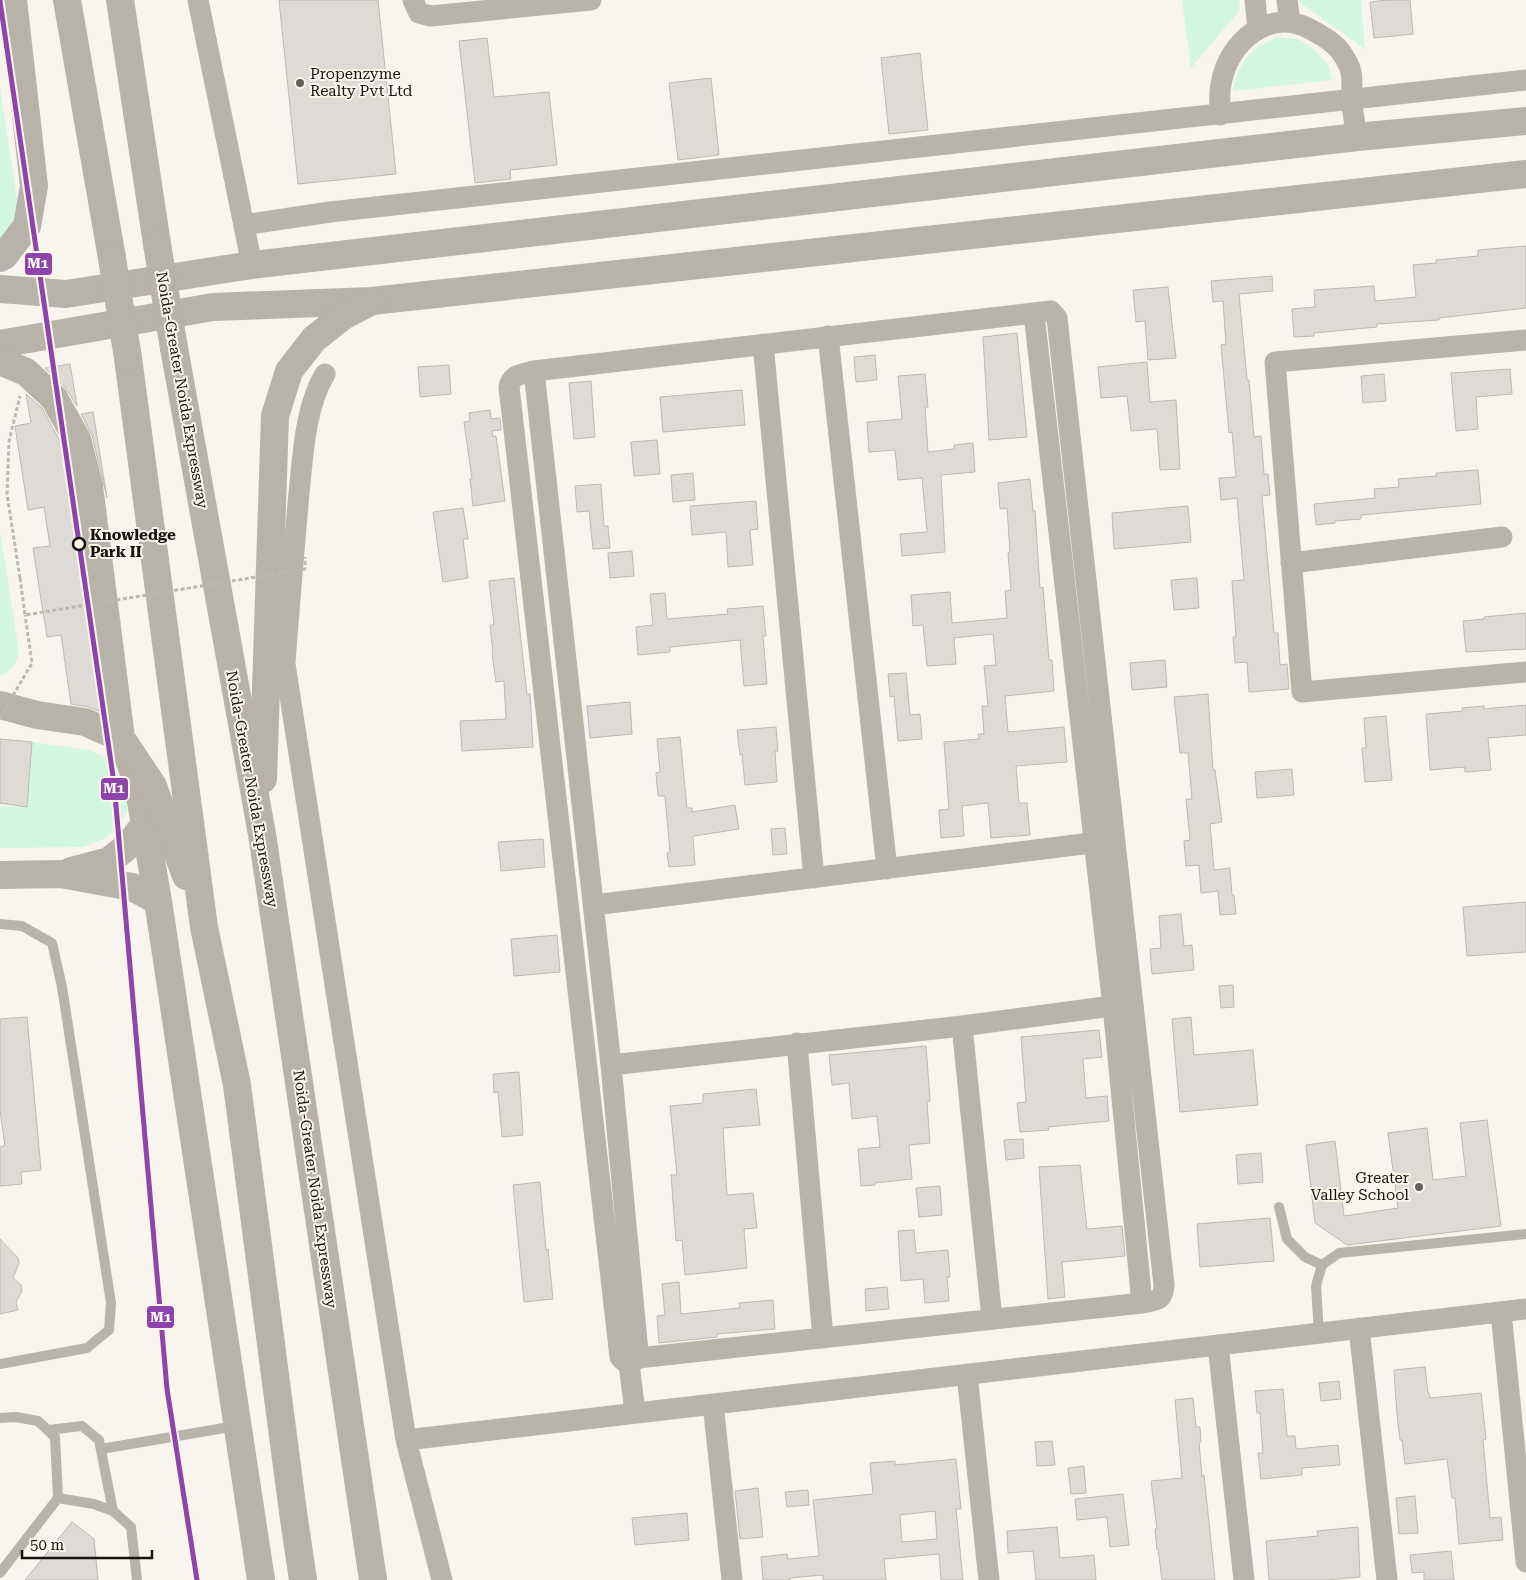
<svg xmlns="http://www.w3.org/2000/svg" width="1526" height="1580" viewBox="0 0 1526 1580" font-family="'Roboto Serif',serif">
<rect width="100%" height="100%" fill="#f8f4ee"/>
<path fill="#d4f7e0" d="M1182,0H1239L1240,10L1191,68Z
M1299,0H1361L1365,49L1299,2Z
M1277,37L1299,39L1316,51L1328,65L1332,80L1233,91C1239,60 1249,50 1277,37Z
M0,87L18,206L12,229L0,243Z
M0,531L19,652C16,664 12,671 0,676Z
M32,742L89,750L108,759L118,769L127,788V811L116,830L102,840L83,847L0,848V806L27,807Z"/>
<path fill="#dedbd6" stroke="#bcb9b4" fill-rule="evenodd" d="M279,0H378L396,174L298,184Z
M1388,0H1410L1413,34L1374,38L1370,2Z
M487,38L494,97L549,92L557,165L510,170L511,179L475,183L459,41Z
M920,53L928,130L889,134L881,58Z
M711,78L719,155L678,160L669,83Z
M1526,246V308L1439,318V320L1377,324V327L1314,333V336L1294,337L1292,309L1315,307L1314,290L1374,286L1375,301L1416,297L1413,265L1436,263V260L1478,256V250Z
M1272,276L1273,291L1239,294L1247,380H1249L1254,437L1261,436L1264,474H1268L1270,495L1262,496L1274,633H1278L1280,665L1287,664L1289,689L1249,692L1247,662L1235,663L1233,637H1236L1232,581L1244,580L1237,498L1221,500L1219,478L1236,477L1232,432L1229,433L1221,345L1226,344L1223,301L1213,302L1211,281Z
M1168,287L1176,358L1148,360L1145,321L1136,322L1133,290Z
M1017,333L1027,437L989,440L983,337Z
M875,355L877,380L856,382L854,357Z
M1147,362L1150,402L1176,400L1180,469L1160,470L1157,429L1131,431L1127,396L1101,398L1098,367Z
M70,364L77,406L65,387L45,368Z
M449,365L451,394L420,397L418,367Z
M1510,369L1512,394L1476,397L1478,429L1456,431L1451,373Z
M925,374L928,407H925L928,452L954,449V445L973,443L975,472L941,475L945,552L902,556L900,534L927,532L922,478L898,480L895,450L869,452L867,422L902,419L898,376Z
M1384,374L1386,401L1363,403L1361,376Z
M591,381L595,437L574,439L569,383Z
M742,390L745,425L663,432L660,397Z
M26,394L42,408L62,445L74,489L102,712L88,707L71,704L61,635L47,637L33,548L50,546L44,507L28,510L15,426L31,423Z
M490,410L491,419L500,418L501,430L492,431L493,437L496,436L505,501L473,506L470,479H472L464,422L470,421L469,413Z
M93,412L107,498L92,435L81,414Z
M657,440L660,474L634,476L631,442Z
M1478,470L1481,504L1361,515V519L1335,521V523L1316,525L1314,504L1375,498L1374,489L1399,487L1398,479L1437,476L1436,473Z
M693,473L695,500L673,502L671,475Z
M1030,479L1033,511H1035L1040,588L1043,587L1049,660H1052L1054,691L1005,696L1008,732L1064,727L1067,762L1016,766L1019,803H1027L1030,835L991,838L988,803L962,806L964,836L941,838L939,810L949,809L944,742L979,739L978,734H984L982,706H988L984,666L996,665L993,634L954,638L956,664L927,666L923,625L913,626L911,595L950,592L952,623L1007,618L1005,591L1011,590L1008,553L1010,552L1007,508L1000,509L998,483Z
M601,484L604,526H608L610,548L593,549L589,511L577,512L575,486Z
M756,501L758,529L750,530L753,565L728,567L726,532L692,535L690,506Z
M1188,506L1191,542L1114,549L1112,513Z
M463,508L468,539H463L468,578L443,582L433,512Z
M632,551L634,576L610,578L608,553Z
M514,578L527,694H530L533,747L462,751L460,721L506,719L504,681L496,682L492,653H493L490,625H494L489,581Z
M1197,578L1199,608L1174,610L1171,580Z
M665,593L667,619L728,614L727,609L763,606L766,636H763L767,684L744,686L740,640L670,647V652L638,655L636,627L653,625L650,594Z
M1526,613V649L1466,652L1463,621L1484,619V617Z
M1165,660L1167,687L1132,690L1130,663Z
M906,673L910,715L920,714L922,739L898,741L894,696L890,697L888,674Z
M1208,694L1213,770H1215L1222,822L1210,824L1214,870L1230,868L1232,895H1234L1236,914L1220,915L1218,891L1201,893L1199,865L1186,866L1184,841L1190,840L1186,799H1192L1188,753H1180L1174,697Z
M630,702L632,734L590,738L587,706Z
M1526,705V735L1488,738L1491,770L1465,772V767L1430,770L1426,714L1463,711L1462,708L1484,706V709Z
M1386,716L1392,780L1365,782L1362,748H1366L1364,718Z
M776,727L778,751H775L777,782L745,785L742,754L740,755L737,730Z
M680,737L687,808H692V812L735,805L739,829L694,836L693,837L695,865L669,867L667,853L670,852L665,796H658L656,773L660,772L657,739Z
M0,739L32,742L27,807L0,803Z
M1292,769L1294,795L1257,798L1255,772Z
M785,828L787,854L773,855L771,829Z
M543,839L545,867L501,871L498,842Z
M1526,902V952L1467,956L1463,907Z
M1181,914L1184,946L1192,945L1194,970L1152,974L1150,949L1161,948L1159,916Z
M557,935L560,972L514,976L511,939Z
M1233,985L1234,1007L1221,1008L1219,986Z
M27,1017L41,1170L21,1172L22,1184L0,1186V1147L5,1146L0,1110V1019Z
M1191,1017L1194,1055L1253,1050L1258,1105L1180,1112L1172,1019Z
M1099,1030L1102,1057L1083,1059L1086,1098L1107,1096L1109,1121L1048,1127L1049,1130L1020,1132L1017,1103L1026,1102L1021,1037Z
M926,1046L930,1101L927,1102L930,1143L909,1145L912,1179L875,1183V1185L861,1186L858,1149L880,1147L877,1116L852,1119L849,1083L832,1085L829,1055Z
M519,1072L523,1135L502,1137L498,1092L494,1093L493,1074Z
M756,1089L760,1125L723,1128L727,1195L753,1193L757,1228L744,1229L747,1268L685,1275L682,1240L676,1241L671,1175H677L670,1106L703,1103V1094Z
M1487,1120L1501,1226L1347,1245L1315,1223L1306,1145L1335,1141L1344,1216L1398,1208L1388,1133L1427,1128L1433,1180L1466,1176L1460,1123Z
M1023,1139L1024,1158L1006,1160L1004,1140Z
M1261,1153L1263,1182L1238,1184L1236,1155Z
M1080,1165L1087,1229L1122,1226L1125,1256L1062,1262L1065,1297L1048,1299L1039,1167Z
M540,1182L546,1250L548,1249L553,1299L524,1302L513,1185Z
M940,1186L942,1215L919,1217L916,1188Z
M1270,1218L1274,1261L1200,1267L1197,1224Z
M914,1230L916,1253L948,1250L950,1277H947L949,1301L925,1303L923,1279L901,1281L898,1231Z
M0,1239L18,1258L19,1263L13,1278L21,1285L22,1291L16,1302L18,1310L0,1314Z
M679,1282L681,1314L740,1308L739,1303L773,1300L775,1329L717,1334V1337L659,1343L657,1316L665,1315L662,1284Z
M887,1287L889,1309L866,1311L865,1289Z
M1425,1367L1428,1393H1429L1430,1398L1481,1393L1486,1439L1483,1440L1490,1518L1501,1517L1503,1540L1459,1544L1455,1498H1452L1447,1459L1405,1464L1402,1440H1400L1397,1415L1394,1370Z
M1339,1381L1341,1399L1321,1401L1319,1383Z
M1283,1389L1287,1436H1295L1296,1449L1338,1445L1340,1465L1302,1468V1475L1261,1479L1258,1453H1263L1260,1413H1257L1255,1391Z
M1193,1398L1196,1427H1200L1201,1442H1199L1202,1476L1204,1475L1215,1580H1162L1158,1549L1157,1550L1155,1529H1157L1151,1481L1182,1478L1175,1400Z
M1052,1441L1055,1465L1037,1466L1035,1442Z
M956,1459L961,1509H956L963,1580H941L939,1554L884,1559L886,1580H823V1575L790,1578V1580H763L761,1557L787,1554L788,1559L819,1556L813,1500L873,1494L870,1463L895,1461V1465ZM935,1511L937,1539L902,1542L900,1515Z
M1084,1466L1086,1493L1071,1494L1068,1468Z
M758,1488L763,1537L740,1539L735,1491Z
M808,1490L809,1505L787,1507L785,1492Z
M1123,1494L1129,1545L1110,1547L1107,1517L1077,1520L1075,1499Z
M1415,1496L1418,1533L1399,1534L1396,1498Z
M687,1513L689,1540L635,1545L632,1518Z
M72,1522L94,1539L98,1580H25Z
M1057,1527L1060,1558L1094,1555L1096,1580H1036L1033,1551L1008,1553L1007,1531Z
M1358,1527L1360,1577L1326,1580H1269L1266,1541L1318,1536L1317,1531Z
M1451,1551L1454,1580H1424V1572L1412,1573L1410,1555Z"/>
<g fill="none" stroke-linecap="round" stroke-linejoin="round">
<path stroke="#bcb8b1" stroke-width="3" stroke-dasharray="4 2.5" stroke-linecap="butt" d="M20,578L7,494L9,441L20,396"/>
<path stroke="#b9b4aa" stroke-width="10" d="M0,924L22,926L52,943L62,987L111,1303L109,1330L87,1348L0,1364
M1279,1207L1287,1239L1305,1257L1322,1265
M1319,1333L1316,1286L1322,1265L1339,1253L1526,1234
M0,1418L16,1417L38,1421L55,1437L58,1498L0,1573
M48,1430L82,1426L99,1440L113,1511
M101,1449L236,1426
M58,1498L94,1504L113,1511L131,1527L137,1580"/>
<path stroke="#b9b4aa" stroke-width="21" d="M198,0L252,265
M413,0L419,13L431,16L591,0
M1255,0L1258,29
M1287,0L1290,22
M1220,115C1220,105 1219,93 1221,84C1228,42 1269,7 1310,29C1321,35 1336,43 1343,55C1355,73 1351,79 1352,99C1352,111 1355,124 1357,137
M244,225L330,212L1526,80
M1034,314L1113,1006L1142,1303
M828,336L887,869
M1526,340L1275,362L1302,692L1526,672
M763,344L814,878
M534,371L611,1065L638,1352V1358C631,1365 625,1364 620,1357L509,387C511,374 523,374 534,371L1051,311L1057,318L1164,1285C1163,1301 1157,1300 1142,1303L638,1358
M325,374C305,407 303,455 299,493C294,550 289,607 285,664L406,1440L442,1580
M1291,563L1502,537
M594,905L1107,841
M962,1026L992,1319
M797,1043L823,1338
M611,1065L962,1026L1127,1004
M1501,1312L1526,1562
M1359,1328L1387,1580
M1218,1345L1244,1580
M629,1363L635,1413
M967,1374L989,1580
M713,1404L732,1580
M406,1440L1526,1309"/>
<path stroke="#b8b3a8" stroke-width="28" d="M0,289L66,294L252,265L1357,137L1526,121
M0,344L213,307L372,301L1526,174
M0,705L37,715L85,722L121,738L138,784L158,901L261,1580
M71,871L109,861L129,845L145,824
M0,875L61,874L132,887L158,901"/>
<path stroke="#b7b3a8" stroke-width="28" d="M67,0L112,258
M120,0L157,244
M0,258L4,256L27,226L34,186L13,0
M174,348L262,834L373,1580
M128,358L204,927L237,1085L293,1512L303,1580
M0,361L26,372L54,398L77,439L89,486L121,738L153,786L186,876
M263,779L275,416L289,371L314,339L343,316L372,301"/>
<path stroke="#bcb8b1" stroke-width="3" stroke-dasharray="4 2.5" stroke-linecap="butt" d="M20,578L25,615L305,569V557
M0,718L32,663L25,615"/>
<path stroke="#b7b3a8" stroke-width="28" d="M157,244L174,348
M112,258L128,358"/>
<defs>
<path id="metro-1" d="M0,1L114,783L167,1389L197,1580"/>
</defs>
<use href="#metro-1" stroke="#fdf5e9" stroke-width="9"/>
<use href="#metro-1" stroke="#8e44ad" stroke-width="5"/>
</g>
<g fill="#65625e" stroke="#fdf5e9" stroke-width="2">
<circle cx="300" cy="83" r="5"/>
<circle cx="1419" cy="1187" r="5"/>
</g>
<circle fill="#fdf5e9" stroke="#161410" stroke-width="2.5" cx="79" cy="544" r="6"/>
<g text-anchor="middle" stroke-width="4" stroke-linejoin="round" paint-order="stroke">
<g font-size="15" fill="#161410" stroke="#fdf5e9" text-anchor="start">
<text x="310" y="79">Propenzyme<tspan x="310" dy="17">Realty Pvt Ltd</tspan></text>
<text x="1409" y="1183" text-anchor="end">Greater<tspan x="1409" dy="17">Valley School</tspan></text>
</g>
<g font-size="15" fill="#161410" stroke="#fdf5e9">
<text transform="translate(182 390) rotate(80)" y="5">Noida-Greater Noida Expressway</text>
<text transform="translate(252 789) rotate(80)" y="5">Noida-Greater Noida Expressway</text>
<text transform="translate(315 1189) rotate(82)" y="5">Noida-Greater Noida Expressway</text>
</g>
<g font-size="15" font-weight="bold" fill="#161410" stroke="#fdf5e9" text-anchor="start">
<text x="90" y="540">Knowledge<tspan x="90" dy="17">Park II</tspan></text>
</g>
</g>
<g stroke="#fdf5e9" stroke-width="2">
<rect x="24" y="252" width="29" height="24" rx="5" fill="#8e44ad"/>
<rect x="100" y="777" width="29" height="24" rx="5" fill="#8e44ad"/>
<rect x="146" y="1305" width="29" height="24" rx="5" fill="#8e44ad"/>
</g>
<g font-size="14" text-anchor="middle" font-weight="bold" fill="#fff">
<text x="38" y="268">M1</text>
<text x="114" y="793">M1</text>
<text x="161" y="1322">M1</text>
</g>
<path d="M22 1550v8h130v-8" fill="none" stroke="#161410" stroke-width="2.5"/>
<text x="30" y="1550" font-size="15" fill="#161410" stroke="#fdf5e9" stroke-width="4" paint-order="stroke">50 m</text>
</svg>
